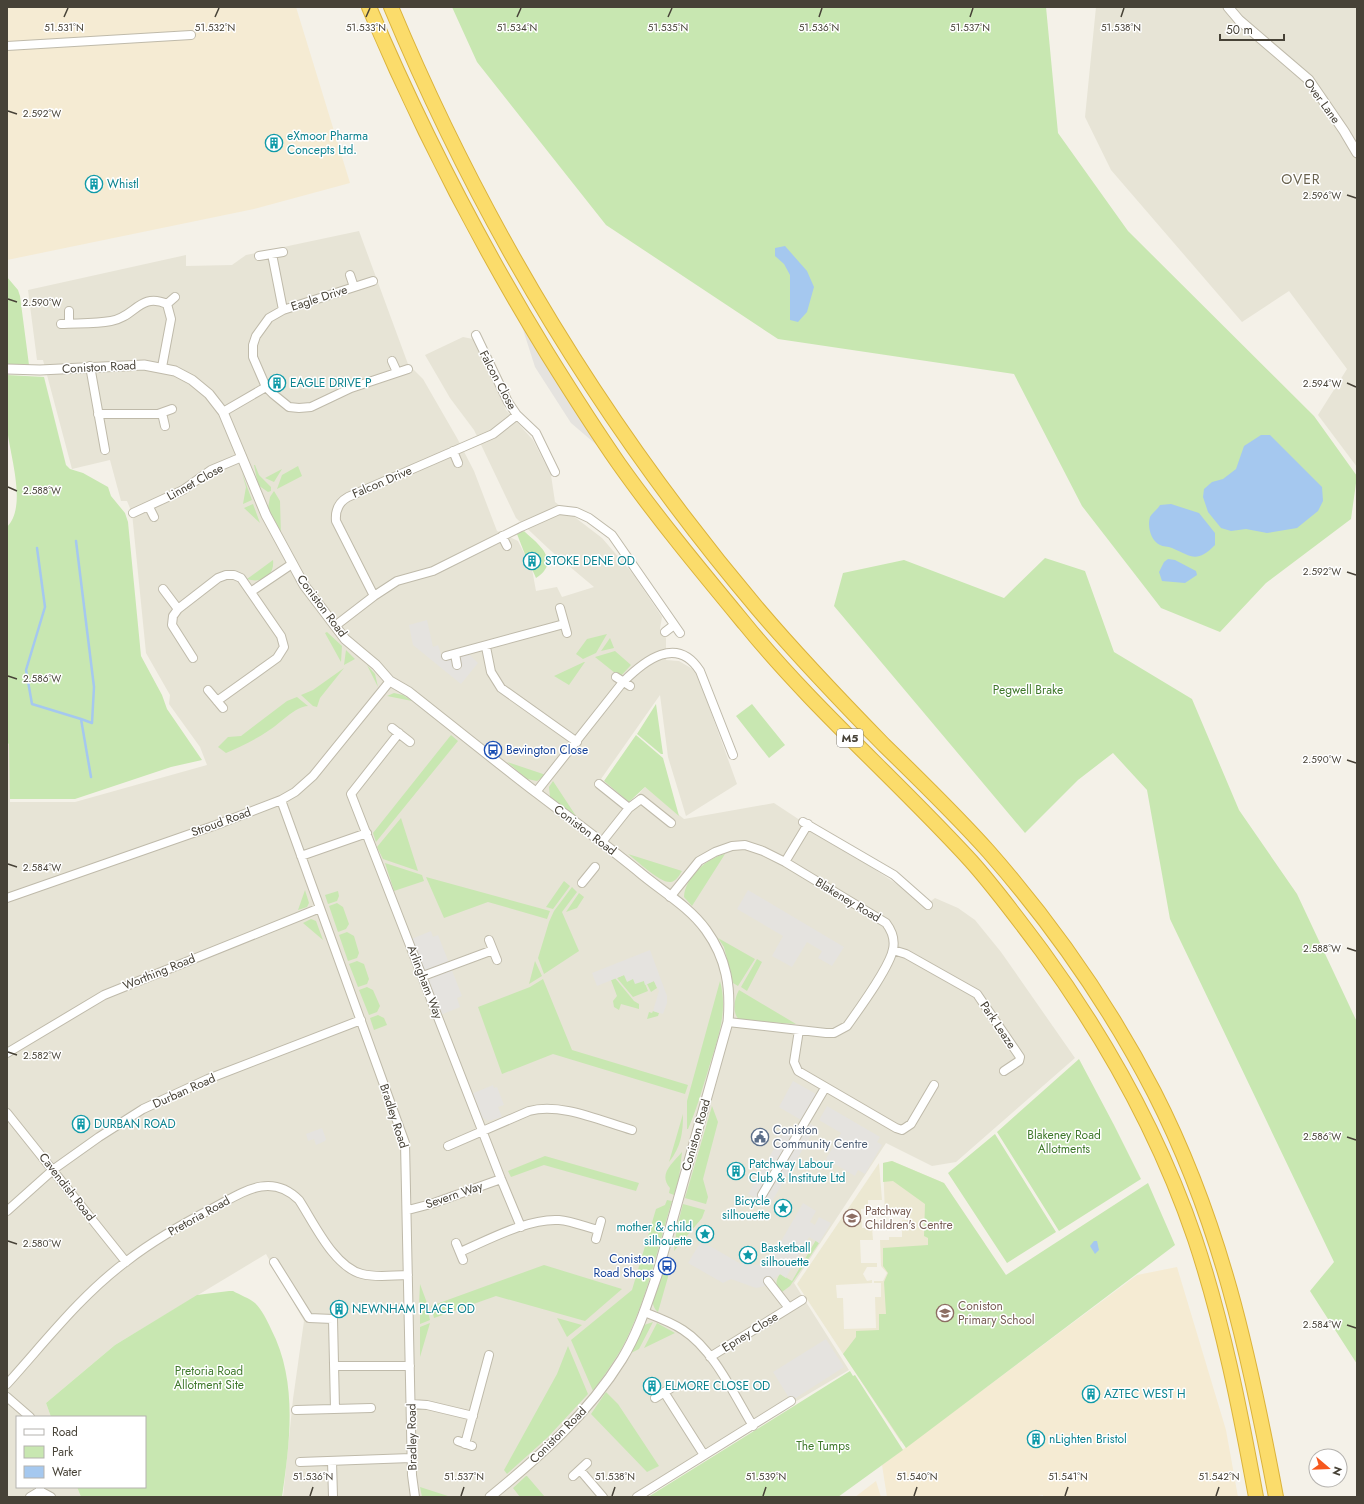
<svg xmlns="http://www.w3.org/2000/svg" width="1364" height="1504" viewBox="0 0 1364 1504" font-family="Jost,sans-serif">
<rect width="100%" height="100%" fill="#f4f1e8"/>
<path fill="#e7e4d6" d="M1096,7H1357V467L1318,415L1347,369L1289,291L1242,322L1111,170L1085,117Z
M359,231L408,364L423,379L457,438L474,471L497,531L518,541L532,569L536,591L557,587L562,597L594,587L550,550L516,518L474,430L450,398L425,355L463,337L473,339L506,410L533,440L551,475L555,502L602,538L633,574L662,617L660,629L666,638V660L679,661L696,671L737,784L686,816L668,757L660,695L601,779L630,804L645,787L684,819L774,803L927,904L935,898L958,908L975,920L1001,952L1075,1058L956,1162L932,1166L886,1143L794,1283L849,1370L722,1445L644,1497H283L293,1399L304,1321L266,1254L115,1345L46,1403L51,1417H17V1487H77L81,1497H7V743L10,745V802H75L207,765L200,747L169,704L170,695L146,653L132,513L127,501H121L110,460L72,469L43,360H37L28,290L186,255V266L232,265L246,255Z"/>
<path fill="#f5ebd3" d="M7,7H296L350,183L254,209L7,260Z
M1177,1267L1226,1430L1238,1497H1043V1495L1033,1497H887L882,1465L1137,1275Z
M876,1481L881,1497H855Z"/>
<path fill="#ece8d2" d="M892,1161L944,1183L985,1244L901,1442L797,1284L879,1163L882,1200H868V1208L861,1209L862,1228H872L873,1240H860L861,1263H877V1267H867L863,1274L867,1281L872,1280V1283L836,1285L837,1298H843L844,1329L876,1328L875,1297H881V1283H874V1281H883L887,1273L881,1266L880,1240H889V1237H902V1220H906V1215H903V1212L885,1214L883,1163Z"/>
<path fill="#c8e7b1" d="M452,7H1046L1058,133L1128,231L1314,416L1357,476L1351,519L1266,583L1220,632L1161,608L1082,506L1014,374L778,339L606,225L477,62Z
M7,277L18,290L20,296L29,365L7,364Z
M7,375L44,377L66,465L70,469L83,473L108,487L111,496L125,513L128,522L141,656L162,695L167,709L202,760L171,767L75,799H10L9,744L7,743V527C28,506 9,453 7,427C5,410 7,392 7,375Z
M254,465H255L259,475L271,487V491L268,492L258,485Z
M298,466L302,476L277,489L282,475Z
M282,469L274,482L265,478Z
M242,473L252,500L243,504L246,487Z
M274,491L280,501L281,535L268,508L270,497Z
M253,504L260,523L244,508Z
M524,531C538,544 562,561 536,578L532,569L538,565L532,554L526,557L517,534Z
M1045,558L1085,571L1114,652L1192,699L1239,810L1297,894L1357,1022V1364L1310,1291L1334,1262L1170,919L1147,790L1113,753L1078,780L1025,833L834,606L843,573L904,560L1004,598Z
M273,560C275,575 262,584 247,579Z
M327,632L342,646L341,662L325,633Z
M607,634L596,653L583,659L576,654L587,639Z
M610,638L614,648L601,651Z
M346,650L355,659L344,665Z
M615,651L631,665L620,677L595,657Z
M585,662L569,685L554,676L584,662Z
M367,665L375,674L378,687Z
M344,668L320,698L317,707L313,706L301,695L313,690Z
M394,693L403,695L412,701L387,696Z
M297,697L308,706C294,707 280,724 268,731C255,740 240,747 226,753L218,747L228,737L241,736L287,701Z
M656,704L663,754H661L637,734Z
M752,704L785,745L769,758L736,716Z
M451,735L458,741L376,842L373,833Z
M636,735L663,758L679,816L645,787L629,802L604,781Z
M507,762L546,775L537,781L527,779Z
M553,781L578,819L550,797L549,787Z
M401,818L418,871L383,859L377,847Z
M628,854L682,871C679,876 676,881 671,882C661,884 636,860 628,854Z
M725,854L692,906L684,897C685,877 707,858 725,854Z
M385,863L422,875L424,881L394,891Z
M426,877L550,911L547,919L488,902L444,918Z
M564,881L570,886L553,909L546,907Z
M572,887L577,892L562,912L579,951L544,974L538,958L549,922L554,911Z
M305,890L309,903L307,907L298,910Z
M338,891L339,896L337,901L328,904L325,895Z
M579,893L584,897L577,908L566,912Z
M337,903L343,907L349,924L346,929L338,932L329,906Z
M311,919L316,921L323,940L303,923Z
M347,932L354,936L359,953L357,958L348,961L339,935Z
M718,938L755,959L738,986L733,983L724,947Z
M757,959L762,962L747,991L741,987Z
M357,961L364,964L369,979L367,984L358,987L349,964Z
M535,961L542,976L529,984Z
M624,975L633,979L644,981L648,991L633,997L617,978Z
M615,978L634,1001L639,1004V1009L621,1004L619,1010L614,1007L613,1001L617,996L611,980Z
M543,979L572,1050L688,1085L685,1094L553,1054L502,1074L478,1007L530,987Z
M654,981L657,988L651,992L647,984Z
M720,981C729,1014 716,1043 707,1074C701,1093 696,1111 688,1129H687V1101Z
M367,987L373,990L380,1006L377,1012L369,1015L359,990Z
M739,990L796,1024L739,1020C732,1012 734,999 739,990Z
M653,1011L659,1013L658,1016L647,1019L649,1012L652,1013Z
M378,1015L384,1018L387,1025L374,1030L370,1018Z
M1079,1059L1114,1125L1141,1179L1059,1231L997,1132Z
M712,1106L718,1122L703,1179L708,1197L706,1204L685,1198Z
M683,1114C683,1133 681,1147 669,1162Z
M995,1134L1056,1232L1007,1263L948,1173Z
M682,1152L679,1178L674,1195L669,1193L670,1188C658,1174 672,1164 682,1152Z
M545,1156L639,1183L636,1191L544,1165L511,1177L508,1171Z
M892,1161L944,1183L1006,1275L1148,1183L1175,1245L906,1448L843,1354L856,1337V1331L879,1330V1314H886L884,1282L888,1273L883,1266V1248L928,1245V1238L924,1236L925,1204L893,1181L883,1182V1163Z
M667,1200L672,1201C657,1250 646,1303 622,1348C613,1363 603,1377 593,1391L571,1340L632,1290L656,1209L665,1205Z
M683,1204L705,1210L702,1218L674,1251L677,1227Z
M816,1240L819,1243L790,1286L782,1292C775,1287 775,1281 780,1274L792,1281Z
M544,1265L622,1289L585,1321L496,1296L434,1318L431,1306Z
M665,1269H668V1277L658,1312C645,1302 660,1280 665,1269Z
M420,1284L427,1303L419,1306Z
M229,1291H233C240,1295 249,1298 255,1303C262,1310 267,1320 271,1329C298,1381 290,1441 282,1497H81L77,1487H145V1417H51L46,1403L115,1345L197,1295Z
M427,1307L430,1320L420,1324V1309Z
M557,1318L582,1325L567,1337Z
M653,1322L639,1349L627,1355L641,1328L644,1325Z
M430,1323L420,1357V1327Z
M657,1323L675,1333L644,1348Z
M568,1346L588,1394L547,1438L507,1474L504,1470L557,1374Z
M850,1371L853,1376L855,1375L903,1450L838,1497H648Z
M606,1392L618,1404L659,1466L647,1472L591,1414Z
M526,1476H527L545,1497H520L513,1488Z
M420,1487L451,1497H422Z"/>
<path fill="#e5e3df" d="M512,295L619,464L571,423L535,367Z
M427,620L433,647L438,645L442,657L466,651L478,663L461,684L413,645L409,625Z
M748,890L844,947L832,966L818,958L822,951L807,942L792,967L772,956L783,936L737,909Z
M431,931L433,937L438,935L462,996L457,998L460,1007L438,1016L409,940Z
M650,950L667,996V1003L663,1014L653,1011L659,991L654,981L645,985L644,981L635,984L633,979L627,982L624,975L597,986L592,973Z
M793,1081L816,1094L801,1120L779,1107Z
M493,1085L494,1088L497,1087L504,1105L498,1107L502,1117L488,1121L477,1114L469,1095Z
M827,1106L880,1137L877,1142L882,1145L865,1174L858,1170L855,1176L826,1159L841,1133L819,1120Z
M806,1121L816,1127L769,1206L748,1194L786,1128L798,1134Z
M322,1128L326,1139L325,1141L316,1145L314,1139L308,1141L306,1134Z
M803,1203L816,1211L810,1222L815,1225L819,1217L831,1223L819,1243L809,1237L786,1278L780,1274L765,1286L756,1288L731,1279L723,1283L688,1263L701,1241L741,1264L743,1261L754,1265L768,1264Z
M826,1339L844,1367L791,1401L773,1372Z"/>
<path fill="#a5c8ef" d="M785,246L807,271L814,287L807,312L798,322L790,320V275L784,264L775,256V248Z
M1261,435H1270L1322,487L1323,501L1318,511L1297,528L1267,533L1246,529L1231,531L1221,528L1208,512L1203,497L1204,489L1212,482L1223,479L1236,469L1244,446Z
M1171,504L1199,513L1215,533V545C1197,563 1192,557 1172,548C1168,546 1163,547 1160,545C1151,541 1147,526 1150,517C1152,513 1158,509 1160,505Z
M1168,559L1175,560L1196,571L1197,575L1185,583L1162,581L1159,572L1164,562Z
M1094,1241H1097L1099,1250L1095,1254L1090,1246Z"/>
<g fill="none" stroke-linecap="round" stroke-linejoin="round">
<path stroke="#a5c8ef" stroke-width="2.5" d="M76,541L94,687L92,723L81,719L91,777
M37,548L45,607L26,670L32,704L81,719"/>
<defs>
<path id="minor" d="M7,46L191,35
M272,254L283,310
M259,256L283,252
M350,275L354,287
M373,281L283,310L269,318L256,336L253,345V357L266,387L273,394L289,407L299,408L311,407L351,388L408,369
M167,304L175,297
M69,311V323
M61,324C77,323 95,324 111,321C135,317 140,292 167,304L171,319L162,367
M476,335L508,402L517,415L536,433L555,472
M392,361L397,372
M90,366L105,450
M223,412L266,387
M162,413L165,426
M98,414H158L172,409
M453,451L458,463
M149,507L154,517
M133,513L183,490L211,470L242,457
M502,536L507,546
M163,589L178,609
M252,591L292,564
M374,596L336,521C335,510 339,502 348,497L493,434L517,415
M560,608L567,633
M335,626L374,596L397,581L433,571L521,527L559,510L576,512L589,518L612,535L680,633
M665,632L674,625
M486,647L491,672L501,688L577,742
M455,654L457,665
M446,656L564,624
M193,658L172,625L173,616L178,609L218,578L226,575H234L241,578L281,636L284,647L277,658L217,701
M616,677L630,686
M208,690L223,708
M392,728L410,742
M399,733L351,794L501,1179L521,1227
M599,784L629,808
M536,792L623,682C645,660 677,635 700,671L733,755
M281,800L405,1143L412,1475L415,1497
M803,822L894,875L928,905
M602,842L629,808L641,799L671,823
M301,856L367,833
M785,862L808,824
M582,883L595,867
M670,897L699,861L715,852L732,846L745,845L763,851L785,862L886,923C892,931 895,940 893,949C890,967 859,1009 847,1026L834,1033H826L728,1022
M7,898L216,825L281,800L295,792L313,776L390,681
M489,940L497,960
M893,950L906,954L977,994L1020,1057L1019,1061L1004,1071
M423,976L493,950
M799,1030L794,1062L798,1071L896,1128L902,1130L911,1124L934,1085
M7,1053L104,995L320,908
M7,1113L126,1262
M448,1146L529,1111C560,1102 601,1121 632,1130
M762,1195L825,1088
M408,1210L431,1204L501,1179
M7,1211L54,1169L99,1137L143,1109L208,1079L361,1020
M596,1239L601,1221
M456,1243L463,1260
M460,1252C488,1240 528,1218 559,1220C572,1221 586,1227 598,1230
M274,1262L309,1318L333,1319L335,1409
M768,1281L789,1308
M644,1312C657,1317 671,1322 683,1330C714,1350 734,1395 753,1426
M710,1357L802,1300
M334,1366H410
M7,1384C45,1342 81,1295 127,1261C154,1240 184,1223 215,1207C243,1192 271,1172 299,1200C314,1223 334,1267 362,1274C377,1278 393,1275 408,1275
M664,1392L704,1455
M7,1397L30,1417
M655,1398L671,1388
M411,1404L427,1405L473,1416
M296,1410L371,1408
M458,1441L472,1446
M465,1444L489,1355
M332,1461L333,1497
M300,1462L411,1458
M580,1470L603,1497
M573,1476L587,1463
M40,1491L51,1497
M30,1497L40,1491V1487
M637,1497L791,1401"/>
<path id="tertiary" d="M1228,7L1239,20L1309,80L1344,131L1357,153
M7,369L40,370L144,365L175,371L192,380L209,394L223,412L266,515L304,585L345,639L376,665L390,681L409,692C452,726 494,760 537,793C571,819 605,844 638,871C660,890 689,906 706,930C727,959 731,988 728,1022L657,1275C647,1304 638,1333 622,1359C588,1414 539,1457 490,1497"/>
<path id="motorway" d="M369,7C420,127 479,242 547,353C570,390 594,428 619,464C658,519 702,572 745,624C814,709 897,780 971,861C996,889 1019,920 1042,951C1106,1039 1160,1136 1195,1239C1223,1323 1240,1410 1256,1497
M391,7C482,225 605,428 758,609C798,656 841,701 884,745C920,780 956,815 989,852C1053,925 1110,1007 1154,1092C1221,1223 1249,1354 1276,1497"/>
</defs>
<use href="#minor" stroke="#bfbaaa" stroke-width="10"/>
<use href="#tertiary" stroke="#bfbaaa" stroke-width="11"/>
<use href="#motorway" stroke="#dbb33b" stroke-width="16"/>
<use href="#minor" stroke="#fff" stroke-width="8"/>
<use href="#tertiary" stroke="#fff" stroke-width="9"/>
<use href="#motorway" stroke="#fbdc6b" stroke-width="14"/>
</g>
<path fill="none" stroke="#474237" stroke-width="1.5" d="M64,17L68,8M215,17L219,8M366,17L370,8M517,17L521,8M668,17L672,8M819,17L822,8M970,17L973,8M1121,17L1124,8M8,111L17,114M1347,195L1356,198M8,299L17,302M1347,383L1356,387M8,487L17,491M1347,572L1356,575M8,676L17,679M1347,760L1356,763M8,864L17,867M1347,948L1356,951M8,1052L17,1055M1347,1137L1356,1140M8,1241L17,1244M1347,1325L1356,1328M310,1496L313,1487M461,1496L464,1487M612,1496L615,1487M763,1496L766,1487M914,1496L917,1487M1065,1496L1068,1487M1216,1496L1219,1487"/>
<defs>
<symbol id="building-ring" viewBox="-11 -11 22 22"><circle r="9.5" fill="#fff" stroke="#0f9aa8" stroke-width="1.5"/><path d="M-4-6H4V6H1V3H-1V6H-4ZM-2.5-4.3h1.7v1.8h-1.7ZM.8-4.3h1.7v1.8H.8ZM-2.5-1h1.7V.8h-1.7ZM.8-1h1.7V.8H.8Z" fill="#0f9aa8"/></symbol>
<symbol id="bus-ring" viewBox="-11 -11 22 22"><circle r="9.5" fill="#fff" stroke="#1a4fb4" stroke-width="1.5"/><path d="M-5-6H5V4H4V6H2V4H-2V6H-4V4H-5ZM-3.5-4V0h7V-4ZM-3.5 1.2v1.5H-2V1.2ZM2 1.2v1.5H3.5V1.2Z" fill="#1a4fb4"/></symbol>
<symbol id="civic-ring" viewBox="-11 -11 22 22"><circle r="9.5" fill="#fff" stroke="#5c6f8a" stroke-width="1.5"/><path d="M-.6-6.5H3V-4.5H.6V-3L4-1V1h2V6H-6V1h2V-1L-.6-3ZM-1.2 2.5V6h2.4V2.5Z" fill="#5c6f8a"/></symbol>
<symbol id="sight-ring" viewBox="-11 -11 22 22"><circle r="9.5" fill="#fff" stroke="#0f9aa8" stroke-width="1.5"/><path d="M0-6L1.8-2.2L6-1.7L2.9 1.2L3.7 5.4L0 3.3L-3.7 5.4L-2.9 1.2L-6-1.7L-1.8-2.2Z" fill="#0f9aa8"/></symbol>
<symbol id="school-ring" viewBox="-11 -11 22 22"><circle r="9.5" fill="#fff" stroke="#8d6e63" stroke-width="1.5"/><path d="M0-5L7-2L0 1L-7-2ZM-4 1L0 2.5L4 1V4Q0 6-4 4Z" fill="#8d6e63"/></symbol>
</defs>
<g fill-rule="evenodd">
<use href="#building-ring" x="264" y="133" width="20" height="20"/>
<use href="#building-ring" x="84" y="174" width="20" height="20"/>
<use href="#building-ring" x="267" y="373" width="20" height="20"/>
<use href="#building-ring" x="522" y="551" width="20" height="20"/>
<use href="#bus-ring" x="483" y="740" width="20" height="20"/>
<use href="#building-ring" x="71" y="1114" width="20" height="20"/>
<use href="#civic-ring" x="750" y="1127" width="20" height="20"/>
<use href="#building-ring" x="726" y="1161" width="20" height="20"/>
<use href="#sight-ring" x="773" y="1198" width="20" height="20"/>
<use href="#school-ring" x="842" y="1208" width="20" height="20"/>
<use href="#sight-ring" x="695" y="1224" width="20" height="20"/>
<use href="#sight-ring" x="738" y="1245" width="20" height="20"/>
<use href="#bus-ring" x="657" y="1256" width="20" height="20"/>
<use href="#building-ring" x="329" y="1299" width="20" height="20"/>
<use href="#school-ring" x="935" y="1303" width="20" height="20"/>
<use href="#building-ring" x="642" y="1376" width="20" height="20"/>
<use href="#building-ring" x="1081" y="1384" width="20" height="20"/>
<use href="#building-ring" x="1026" y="1429" width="20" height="20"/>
</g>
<g text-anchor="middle" stroke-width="3" stroke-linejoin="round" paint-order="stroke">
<rect fill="#fff" stroke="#7e7b73" stroke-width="1" x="837" y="729" width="26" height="18" rx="3"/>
<g font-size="11" font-weight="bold" fill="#474237">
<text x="850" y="742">M5</text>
</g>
<g font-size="12" fill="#474237" stroke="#fff">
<text transform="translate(1322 101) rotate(54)" y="4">Over Lane</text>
<text transform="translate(319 298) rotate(-18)" y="4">Eagle Drive</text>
<text transform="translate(99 367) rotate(-3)" y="4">Coniston Road</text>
<text transform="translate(498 380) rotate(62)" y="4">Falcon Close</text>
<text transform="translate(195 482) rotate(-29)" y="4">Linnet Close</text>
<text transform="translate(382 482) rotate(-23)" y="4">Falcon Drive</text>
<text transform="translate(322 606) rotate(53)" y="4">Coniston Road</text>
<text transform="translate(221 822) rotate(-20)" y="4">Stroud Road</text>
<text transform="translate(585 830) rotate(37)" y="4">Coniston Road</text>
<text transform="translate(848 900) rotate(31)" y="4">Blakeney Road</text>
<text transform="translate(159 972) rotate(-22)" y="4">Worthing Road</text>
<text transform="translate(425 982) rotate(69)" y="4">Arlingham Way</text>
<text transform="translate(998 1025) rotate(56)" y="4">Park Leaze</text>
<text transform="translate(184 1091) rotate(-24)" y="4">Durban Road</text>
<text transform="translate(394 1116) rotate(72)" y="4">Bradley Road</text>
<text transform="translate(696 1135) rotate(-74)" y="4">Coniston Road</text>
<text transform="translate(67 1187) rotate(52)" y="4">Cavendish Road</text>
<text transform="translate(454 1195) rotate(-19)" y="4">Severn Way</text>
<text transform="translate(199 1216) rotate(-29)" y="4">Pretoria Road</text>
<text transform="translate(750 1332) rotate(-32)" y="4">Epney Close</text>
<text transform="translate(558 1435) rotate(-45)" y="4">Coniston Road</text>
<text transform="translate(412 1437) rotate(-91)" y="4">Bradley Road</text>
</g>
<g font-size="12" fill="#0d838f" stroke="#fff" text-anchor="start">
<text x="287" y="140">eXmoor Pharma<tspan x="287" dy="14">Concepts Ltd.</tspan></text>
<text x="107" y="188">Whistl</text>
<text x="290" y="387">EAGLE DRIVE P</text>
<text x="545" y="565">STOKE DENE OD</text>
<text x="94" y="1128">DURBAN ROAD</text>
<text x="749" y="1168">Patchway Labour<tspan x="749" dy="14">Club &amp; Institute Ltd</tspan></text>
<text x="770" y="1205" text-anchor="end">Bicycle<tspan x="770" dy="14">silhouette</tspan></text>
<text x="692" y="1231" text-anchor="end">mother &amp; child<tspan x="692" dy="14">silhouette</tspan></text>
<text x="761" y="1252">Basketball<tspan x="761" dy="14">silhouette</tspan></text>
<text x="352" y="1313">NEWNHAM PLACE OD</text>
<text x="665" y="1390">ELMORE CLOSE OD</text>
<text x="1104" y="1398">AZTEC WEST H</text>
<text x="1049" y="1443">nLighten Bristol</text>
</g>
<g font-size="12" fill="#3f782b" stroke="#fff">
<text x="1028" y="694">Pegwell Brake</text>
<text x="1064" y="1139">Blakeney Road<tspan x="1064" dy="14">Allotments</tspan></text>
<text x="209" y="1375">Pretoria Road<tspan x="209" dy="14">Allotment Site</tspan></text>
<text x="823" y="1450">The Tumps</text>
</g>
<g font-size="12" fill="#164399" stroke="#fff" text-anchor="start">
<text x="506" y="754">Bevington Close</text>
<text x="654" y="1263" text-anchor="end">Coniston<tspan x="654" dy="14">Road Shops</tspan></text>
</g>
<g font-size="12" fill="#4e5e75" stroke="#fff" text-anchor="start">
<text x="773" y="1134">Coniston<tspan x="773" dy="14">Community Centre</tspan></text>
</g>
<g font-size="12" fill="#785e54" stroke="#fff" text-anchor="start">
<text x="865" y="1215">Patchway<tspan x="865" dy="14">Children's Centre</tspan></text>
<text x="958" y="1310">Coniston<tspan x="958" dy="14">Primary School</tspan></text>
</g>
<g font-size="14" letter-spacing="1" fill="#69624e" stroke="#fff">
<text x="1301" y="184">OVER</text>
</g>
</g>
<g font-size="10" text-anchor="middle" fill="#474237" stroke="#fff" stroke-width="3" stroke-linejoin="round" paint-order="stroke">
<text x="215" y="31">51.532°N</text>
<text x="64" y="31">51.531°N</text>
<text x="366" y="31">51.533°N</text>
<text x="517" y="31">51.534°N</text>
<text x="668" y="31">51.535°N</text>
<text x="819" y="31">51.536°N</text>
<text x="970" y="31">51.537°N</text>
<text x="1121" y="31">51.538°N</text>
<text x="42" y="117">2.592°W</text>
<text x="1322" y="199">2.596°W</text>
<text x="42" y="306">2.590°W</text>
<text x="1322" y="387">2.594°W</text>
<text x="42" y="494">2.588°W</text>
<text x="1322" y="575">2.592°W</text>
<text x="42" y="682">2.586°W</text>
<text x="1322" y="763">2.590°W</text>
<text x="42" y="871">2.584°W</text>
<text x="1322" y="952">2.588°W</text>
<text x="42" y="1059">2.582°W</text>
<text x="1322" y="1140">2.586°W</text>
<text x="42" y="1247">2.580°W</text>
<text x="1322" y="1328">2.584°W</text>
<text x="313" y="1480">51.536°N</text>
<text x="464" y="1480">51.537°N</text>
<text x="615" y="1480">51.538°N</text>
<text x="766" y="1480">51.539°N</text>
<text x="917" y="1480">51.540°N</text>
<text x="1068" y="1480">51.541°N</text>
<text x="1219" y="1480">51.542°N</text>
</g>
<rect width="1364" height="1504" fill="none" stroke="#474237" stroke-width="16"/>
<rect x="16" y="1416" width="130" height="72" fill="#ffffff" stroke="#b5b3af"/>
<rect x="24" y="1429" width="20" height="6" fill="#ffffff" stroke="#b5b3af"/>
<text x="52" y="1436" font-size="12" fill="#474237">Road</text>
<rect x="24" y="1446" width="20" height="12" fill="#c8e7b1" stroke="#b5b3af"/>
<text x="52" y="1456" font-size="12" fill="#474237">Park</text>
<rect x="24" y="1466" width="20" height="12" fill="#a5c8ef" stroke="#b5b3af"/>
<text x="52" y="1476" font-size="12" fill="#474237">Water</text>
<g transform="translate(1328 1468) rotate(109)"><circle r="19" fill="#ffffff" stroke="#b5b3af"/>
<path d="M0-3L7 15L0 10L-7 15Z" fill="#f6571d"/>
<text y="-6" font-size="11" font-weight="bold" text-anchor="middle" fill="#474237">N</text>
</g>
<path d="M1220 34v6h64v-6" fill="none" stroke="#474237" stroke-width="2"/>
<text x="1226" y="34" font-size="12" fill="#474237" stroke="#ffffff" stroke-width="3" paint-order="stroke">50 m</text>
</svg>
